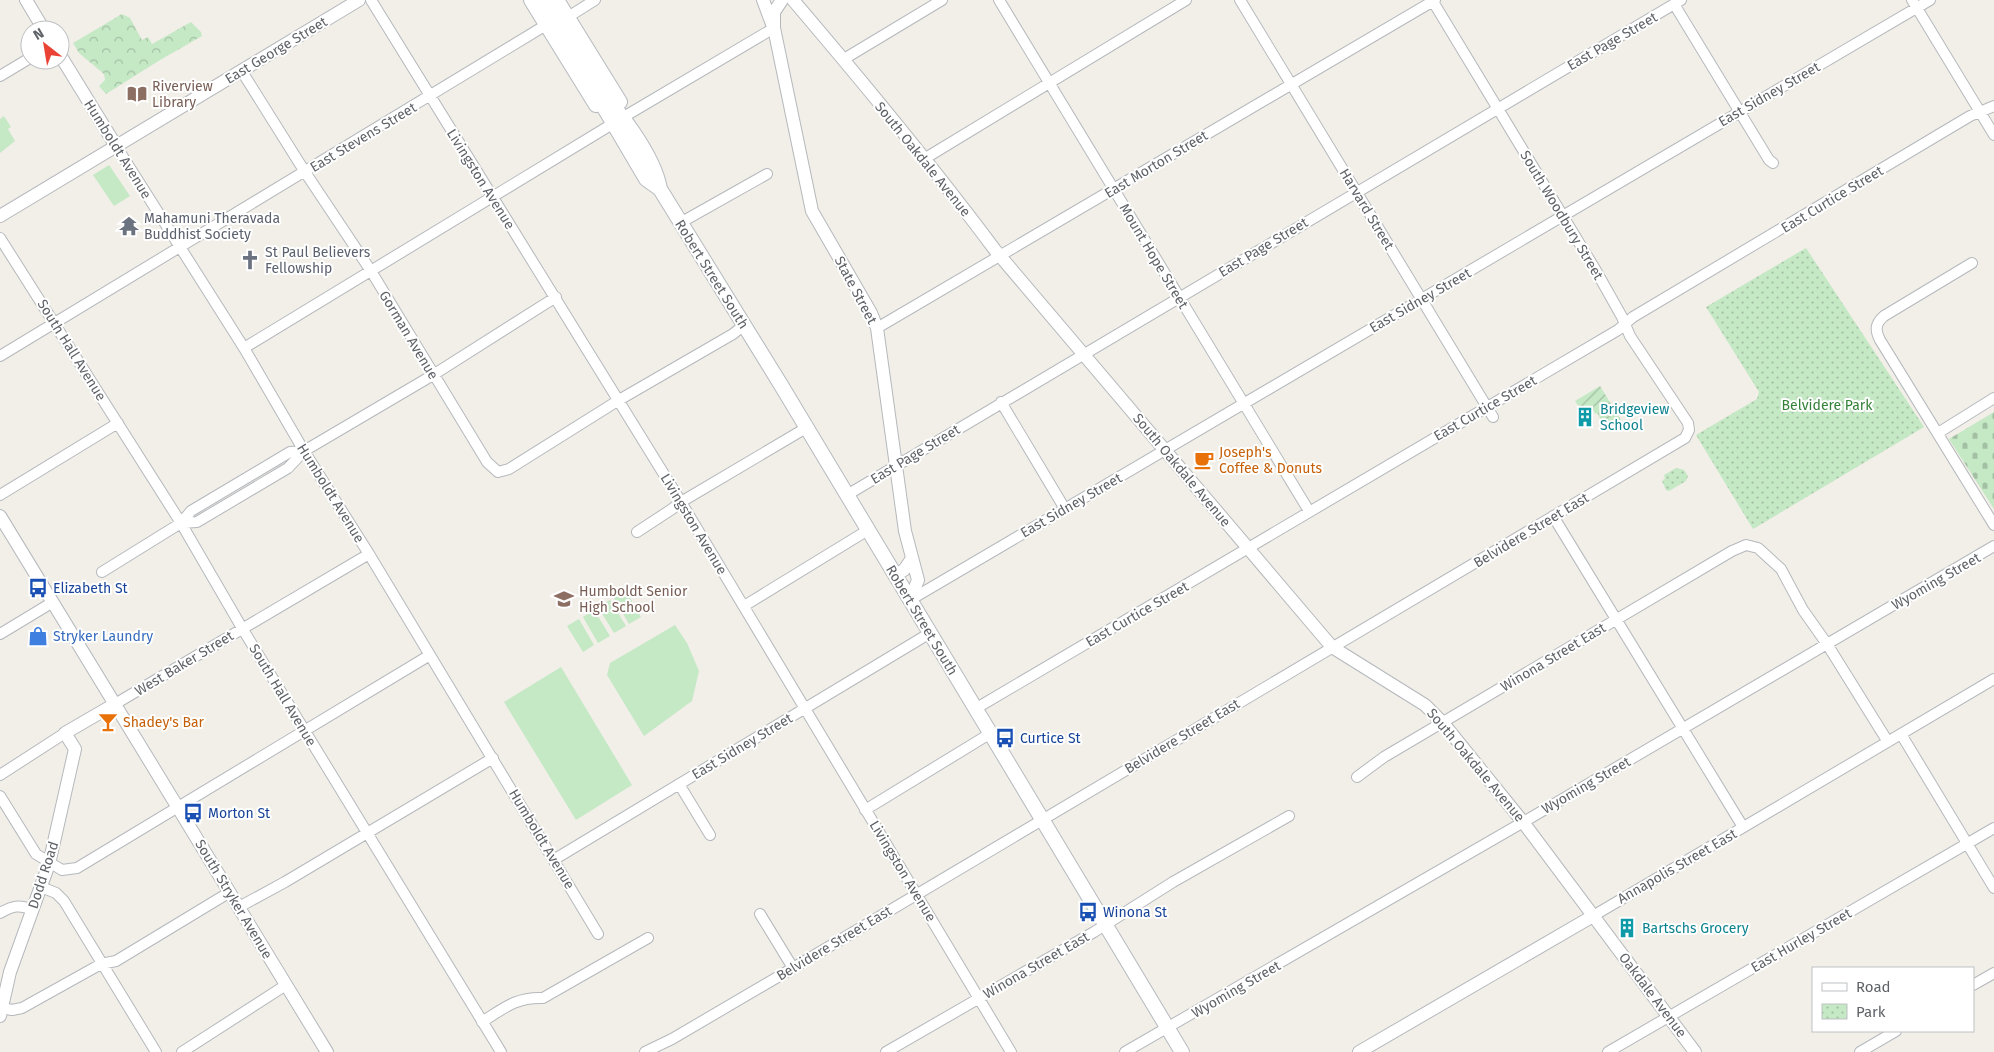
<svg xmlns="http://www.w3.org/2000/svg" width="1994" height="1052" viewBox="0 0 1994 1052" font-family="'Fira Sans',sans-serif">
<defs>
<pattern id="forest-crowns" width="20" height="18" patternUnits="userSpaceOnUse" patternTransform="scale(1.25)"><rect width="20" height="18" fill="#c5e8c5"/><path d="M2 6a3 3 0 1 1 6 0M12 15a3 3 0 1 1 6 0" fill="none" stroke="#a3c0a4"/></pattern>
<pattern id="cemetery-stones" width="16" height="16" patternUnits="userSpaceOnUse" patternTransform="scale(1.25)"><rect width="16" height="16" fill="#c5e8c5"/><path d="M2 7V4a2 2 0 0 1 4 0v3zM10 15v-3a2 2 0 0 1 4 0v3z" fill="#a3c0a4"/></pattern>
<pattern id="park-dots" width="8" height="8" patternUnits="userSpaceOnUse" patternTransform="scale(1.25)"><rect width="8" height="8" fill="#c5e8c5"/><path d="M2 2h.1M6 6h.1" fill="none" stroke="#a3c0a4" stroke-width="1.8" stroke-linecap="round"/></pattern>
<pattern id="garden-furrows" width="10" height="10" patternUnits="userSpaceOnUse" patternTransform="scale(1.25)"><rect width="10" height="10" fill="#c5e8c5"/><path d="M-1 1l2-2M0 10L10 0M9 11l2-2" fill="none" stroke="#a3c0a4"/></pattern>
</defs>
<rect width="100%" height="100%" fill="#f1efe8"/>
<path fill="#c5e8c5" d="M4,116L11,127L8,129L15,141L0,153V119Z
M109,165L130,196L114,206L93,175Z
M626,591L641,617L629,624L614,598Z
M610,600L626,626L614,633L598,607Z
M594,610L610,636L598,643L583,617Z
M579,619L594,645L583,652L567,626Z
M675,625L687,643L699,671L692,701L644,736L607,675L610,663Z
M561,667L632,785L576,820L504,702Z"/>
<path fill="url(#forest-crowns)" d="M122,14L130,18L142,40L148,37L152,44L191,22L201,32L202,36L160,60L106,94L99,86L105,80L104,74L79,53L73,43Z"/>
<path fill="url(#cemetery-stones)" d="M1994,412V509L1949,439Z"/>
<path fill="url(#park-dots)" d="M1806,248L1924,427L1753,529L1696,435L1757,399L1759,392L1706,307Z
M1676,468L1684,470L1688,476L1686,481L1669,491L1666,490L1662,481L1665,478L1664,475Z"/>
<path fill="url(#garden-furrows)" d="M1600,386L1621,420L1607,429L1597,413L1595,414L1593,410L1590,412L1588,410L1583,413L1575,401Z"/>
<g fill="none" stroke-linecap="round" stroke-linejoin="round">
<defs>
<path id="minor" d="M371,0L678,497L1011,1052
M999,0L1309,511
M1240,0L1493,417
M1912,0L1994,135
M1674,4L1769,160L1773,163
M568,17L595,0
M844,59L942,0
M241,70L305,172L371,271L487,462L498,472L509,469L619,400L733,334L744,325
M0,76L30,58
M627,115L774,28
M116,146L244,348L304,451L369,554L598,934
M924,159L1186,0
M680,223L767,174
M0,238L181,523L242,628L501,1052
M1972,263L1884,316C1875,324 1875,330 1880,340L1994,525
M877,328L1435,0
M244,348L609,126
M0,356L546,25
M1001,402L1065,509
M1938,433L1994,398
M0,495L118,423
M847,495L1681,0
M1553,516L1743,827
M181,523L197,522L288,468L304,451L433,375L556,297
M637,532L672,509L681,502L806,428
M102,572L181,523L191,511L290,452L304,451
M910,600L1930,0
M744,606L868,530
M0,634L53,602
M115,704L369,554
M975,709L1618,330L1633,317L1970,116L1994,106
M1901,734L1994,888
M0,775L65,733
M1357,777L1384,757L1732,551L1746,545L1758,548L1781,569L1803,610L1827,644L1888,742
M679,784L710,835
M0,796L36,854L62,870L77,868L430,655
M865,810L991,733
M555,859L930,633
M41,887L56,893L64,901L156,1052
M239,907L285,882L493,758
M0,913C12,906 20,904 32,910
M760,914L793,968
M1593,916L1994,679
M1973,985L1994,973
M2,1008L12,1010L22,1008L101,964L116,961L230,892
M482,1022C504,1008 516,997 543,998L648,938
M182,1052L286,985
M645,1052L672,1039L793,968L1685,438L1689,430L1688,423L1630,336L1622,317L1595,269L1432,0
M886,1052L1094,932L1173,882L1289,816
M1125,1052L1532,817L1994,546
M1608,1052L1994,828
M1860,1052L1896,1031"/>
<path id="tertiary" d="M26,0L44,30
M763,0L772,24
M782,0L774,12V28L812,211L871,313L877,328L905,531L918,580L910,600
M793,0C862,81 931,164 995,250L1332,647L1425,705L1443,723L1523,822L1695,1052
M60,55L116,146
M0,216L359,0
M0,516L327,1052
M895,575L904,570L911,560
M0,1016L10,972L49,864L75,749L65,733L115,704
M1359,1052L1593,916"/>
<path id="secondary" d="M531,0L596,105
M543,0L594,82L603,106L646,179L660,189
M557,0L620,102
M594,82C617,109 654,154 660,189L781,385L1182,1052"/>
</defs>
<use href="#minor" stroke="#b5b8bc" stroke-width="12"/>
<use href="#tertiary" stroke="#b5b8bc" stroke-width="14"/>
<use href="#secondary" stroke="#b6babf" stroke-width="16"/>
<use href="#minor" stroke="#fff" stroke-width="10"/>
<use href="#tertiary" stroke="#fff" stroke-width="12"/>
<use href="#secondary" stroke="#fff" stroke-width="14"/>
</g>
<defs>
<symbol id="library-bare" viewBox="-9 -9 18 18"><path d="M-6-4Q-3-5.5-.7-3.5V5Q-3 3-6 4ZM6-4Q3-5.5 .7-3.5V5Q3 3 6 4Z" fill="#8d6e63" stroke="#fff" stroke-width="2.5" paint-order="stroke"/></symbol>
<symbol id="temple-bare" viewBox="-9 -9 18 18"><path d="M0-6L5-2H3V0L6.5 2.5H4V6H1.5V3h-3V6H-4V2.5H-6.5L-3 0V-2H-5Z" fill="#6b7280" stroke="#fff" stroke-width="2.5" paint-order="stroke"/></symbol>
<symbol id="church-bare" viewBox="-9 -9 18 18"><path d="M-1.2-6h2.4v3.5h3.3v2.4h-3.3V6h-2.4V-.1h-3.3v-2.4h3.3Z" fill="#6b7280" stroke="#fff" stroke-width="2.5" paint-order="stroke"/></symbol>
<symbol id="building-bare" viewBox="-9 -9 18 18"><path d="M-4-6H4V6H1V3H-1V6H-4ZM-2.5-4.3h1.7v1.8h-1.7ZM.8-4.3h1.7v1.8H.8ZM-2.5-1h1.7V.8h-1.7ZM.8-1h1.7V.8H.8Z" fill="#0f9aa8" stroke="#fff" stroke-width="2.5" paint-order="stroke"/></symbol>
<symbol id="cafe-bare" viewBox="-9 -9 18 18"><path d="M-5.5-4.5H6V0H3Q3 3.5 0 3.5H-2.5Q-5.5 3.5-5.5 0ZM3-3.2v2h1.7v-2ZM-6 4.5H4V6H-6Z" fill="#e8710a" stroke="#fff" stroke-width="2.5" paint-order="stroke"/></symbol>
<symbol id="bus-bare" viewBox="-9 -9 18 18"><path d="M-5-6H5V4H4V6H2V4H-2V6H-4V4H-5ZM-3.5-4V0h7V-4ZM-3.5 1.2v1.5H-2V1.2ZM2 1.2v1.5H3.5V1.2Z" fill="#1a4fb4" stroke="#fff" stroke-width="2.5" paint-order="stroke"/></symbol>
<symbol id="school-bare" viewBox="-9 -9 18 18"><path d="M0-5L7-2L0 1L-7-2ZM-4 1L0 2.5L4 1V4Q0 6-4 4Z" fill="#8d6e63" stroke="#fff" stroke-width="2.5" paint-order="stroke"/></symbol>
<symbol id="shop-bare" viewBox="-9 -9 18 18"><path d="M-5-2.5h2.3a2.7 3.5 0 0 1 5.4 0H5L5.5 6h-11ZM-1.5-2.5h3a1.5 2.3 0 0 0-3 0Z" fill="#3f7fe0" stroke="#fff" stroke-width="2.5" paint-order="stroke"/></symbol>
<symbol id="bar-bare" viewBox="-9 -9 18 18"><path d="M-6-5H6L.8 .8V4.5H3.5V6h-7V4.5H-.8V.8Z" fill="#e8710a" stroke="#fff" stroke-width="2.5" paint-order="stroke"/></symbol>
</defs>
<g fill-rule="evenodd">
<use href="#library-bare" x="123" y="80" width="28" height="28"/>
<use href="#temple-bare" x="115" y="212" width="28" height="28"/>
<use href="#church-bare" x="236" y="246" width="28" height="28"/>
<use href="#building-bare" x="1571" y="403" width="28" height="28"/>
<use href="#cafe-bare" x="1190" y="446" width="28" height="28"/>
<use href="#bus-bare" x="24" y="574" width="28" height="28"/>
<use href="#school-bare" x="550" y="585" width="28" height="28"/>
<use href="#shop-bare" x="24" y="622" width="28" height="28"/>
<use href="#bar-bare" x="94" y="708" width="28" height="28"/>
<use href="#bus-bare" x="991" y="724" width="28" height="28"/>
<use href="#bus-bare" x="179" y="799" width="28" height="28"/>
<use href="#bus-bare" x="1074" y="898" width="28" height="28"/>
<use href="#building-bare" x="1613" y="914" width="28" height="28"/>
</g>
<g text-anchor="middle" stroke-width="4" stroke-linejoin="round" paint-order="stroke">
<g font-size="14" fill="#5f6368" stroke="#fff">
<text transform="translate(1612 41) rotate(-30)" y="5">East Page Street</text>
<text transform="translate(276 50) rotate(-31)" y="5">East George Street</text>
<text transform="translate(1769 94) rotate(-30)" y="5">East Sidney Street</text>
<text transform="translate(363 137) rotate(-31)" y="5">East Stevens Street</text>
<text transform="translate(118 149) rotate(58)" y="5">Humboldt Avenue</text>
<text transform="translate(923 159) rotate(51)" y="5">South Oakdale Avenue</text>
<text transform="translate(1156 164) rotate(-31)" y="5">East Morton Street</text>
<text transform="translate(481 179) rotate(58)" y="5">Livingston Avenue</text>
<text transform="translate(1832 199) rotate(-31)" y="5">East Curtice Street</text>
<text transform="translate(1367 209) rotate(59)" y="5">Harvard Street</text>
<text transform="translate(1562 215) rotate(59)" y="5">South Woodbury Street</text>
<text transform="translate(1263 247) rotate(-31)" y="5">East Page Street</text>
<text transform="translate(1154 256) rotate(59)" y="5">Mount Hope Street</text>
<text transform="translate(712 274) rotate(58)" y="5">Robert Street South</text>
<text transform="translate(856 290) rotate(62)" y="5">State Street</text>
<text transform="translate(1420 300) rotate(-30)" y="5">East Sidney Street</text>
<text transform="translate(409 335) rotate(59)" y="5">Gorman Avenue</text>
<text transform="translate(72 350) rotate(58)" y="5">South Hall Avenue</text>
<text transform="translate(1485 408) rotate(-30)" y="5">East Curtice Street</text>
<text transform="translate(915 454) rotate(-31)" y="5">East Page Street</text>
<text transform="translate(1182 470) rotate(50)" y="5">South Oakdale Avenue</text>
<text transform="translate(331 493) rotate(58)" y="5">Humboldt Avenue</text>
<text transform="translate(1071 505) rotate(-30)" y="5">East Sidney Street</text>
<text transform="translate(694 524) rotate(59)" y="5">Livingston Avenue</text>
<text transform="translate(1531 530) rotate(-31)" y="5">Belvidere Street East</text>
<text transform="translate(1936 581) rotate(-30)" y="5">Wyoming Street</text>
<text transform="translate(1137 614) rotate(-30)" y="5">East Curtice Street</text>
<text transform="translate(922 620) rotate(59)" y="5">Robert Street South</text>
<text transform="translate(1553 657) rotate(-31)" y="5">Winona Street East</text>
<text transform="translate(184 663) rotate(-31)" y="5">West Baker Street</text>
<text transform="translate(283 695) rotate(59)" y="5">South Hall Avenue</text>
<text transform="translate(1182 736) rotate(-31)" y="5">Belvidere Street East</text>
<text transform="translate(742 746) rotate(-31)" y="5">East Sidney Street</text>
<text transform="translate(1476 765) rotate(50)" y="5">South Oakdale Avenue</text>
<text transform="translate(1586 785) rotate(-30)" y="5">Wyoming Street</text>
<text transform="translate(542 839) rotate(59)" y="5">Humboldt Avenue</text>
<text transform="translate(1677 866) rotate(-30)" y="5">Annapolis Street East</text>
<text transform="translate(903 871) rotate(59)" y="5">Livingston Avenue</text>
<text transform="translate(43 875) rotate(-72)" y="5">Dodd Road</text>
<text transform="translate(234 899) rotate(59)" y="5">South Stryker Avenue</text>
<text transform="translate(1801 940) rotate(-30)" y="5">East Hurley Street</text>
<text transform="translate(834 943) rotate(-31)" y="5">Belvidere Street East</text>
<text transform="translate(1036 965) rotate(-30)" y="5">Winona Street East</text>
<text transform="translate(1236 989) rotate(-30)" y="5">Wyoming Street</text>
<text transform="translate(1653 995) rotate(53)" y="5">Oakdale Avenue</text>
</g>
<g font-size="14" fill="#785e54" stroke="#fff" text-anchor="start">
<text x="152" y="91">Riverview<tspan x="152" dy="16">Library</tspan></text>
<text x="579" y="596">Humboldt Senior<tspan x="579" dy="16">High School</tspan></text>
</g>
<g font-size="14" fill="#5b616d" stroke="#fff" text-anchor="start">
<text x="144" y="223">Mahamuni Theravada<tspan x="144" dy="16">Buddhist Society</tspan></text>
<text x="265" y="257">St Paul Believers<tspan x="265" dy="16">Fellowship</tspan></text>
</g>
<g font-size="14" fill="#348238" stroke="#fff">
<text x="1827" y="410">Belvidere Park</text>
</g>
<g font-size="14" fill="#0d838f" stroke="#fff" text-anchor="start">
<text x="1600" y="414">Bridgeview<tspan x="1600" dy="16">School</tspan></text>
<text x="1642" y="933">Bartschs Grocery</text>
</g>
<g font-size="14" fill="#c56008" stroke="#fff" text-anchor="start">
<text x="1219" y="457">Joseph's<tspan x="1219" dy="16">Coffee &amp; Donuts</tspan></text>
<text x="123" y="727">Shadey's Bar</text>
</g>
<g font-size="14" fill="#164399" stroke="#fff" text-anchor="start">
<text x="53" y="593">Elizabeth St</text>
<text x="1020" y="743">Curtice St</text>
<text x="208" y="818">Morton St</text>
<text x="1103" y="917">Winona St</text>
</g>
<g font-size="14" fill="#366cbe" stroke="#fff" text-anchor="start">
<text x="53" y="641">Stryker Laundry</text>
</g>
</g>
<rect x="1812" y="967" width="162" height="65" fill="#ffffff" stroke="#bfc1c3"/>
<rect x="1822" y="983" width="25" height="8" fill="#ffffff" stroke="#bfc1c3"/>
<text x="1856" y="992" font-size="15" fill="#5f6368">Road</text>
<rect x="1822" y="1004" width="25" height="15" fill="url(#park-dots)" stroke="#bfc1c3"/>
<text x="1856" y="1017" font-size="15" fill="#5f6368">Park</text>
<g transform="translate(45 45) rotate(329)"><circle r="24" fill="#ffffff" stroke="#bfc1c3"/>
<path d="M0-4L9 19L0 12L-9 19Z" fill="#ea4335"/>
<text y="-8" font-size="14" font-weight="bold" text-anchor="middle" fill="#5f6368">N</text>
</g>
</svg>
